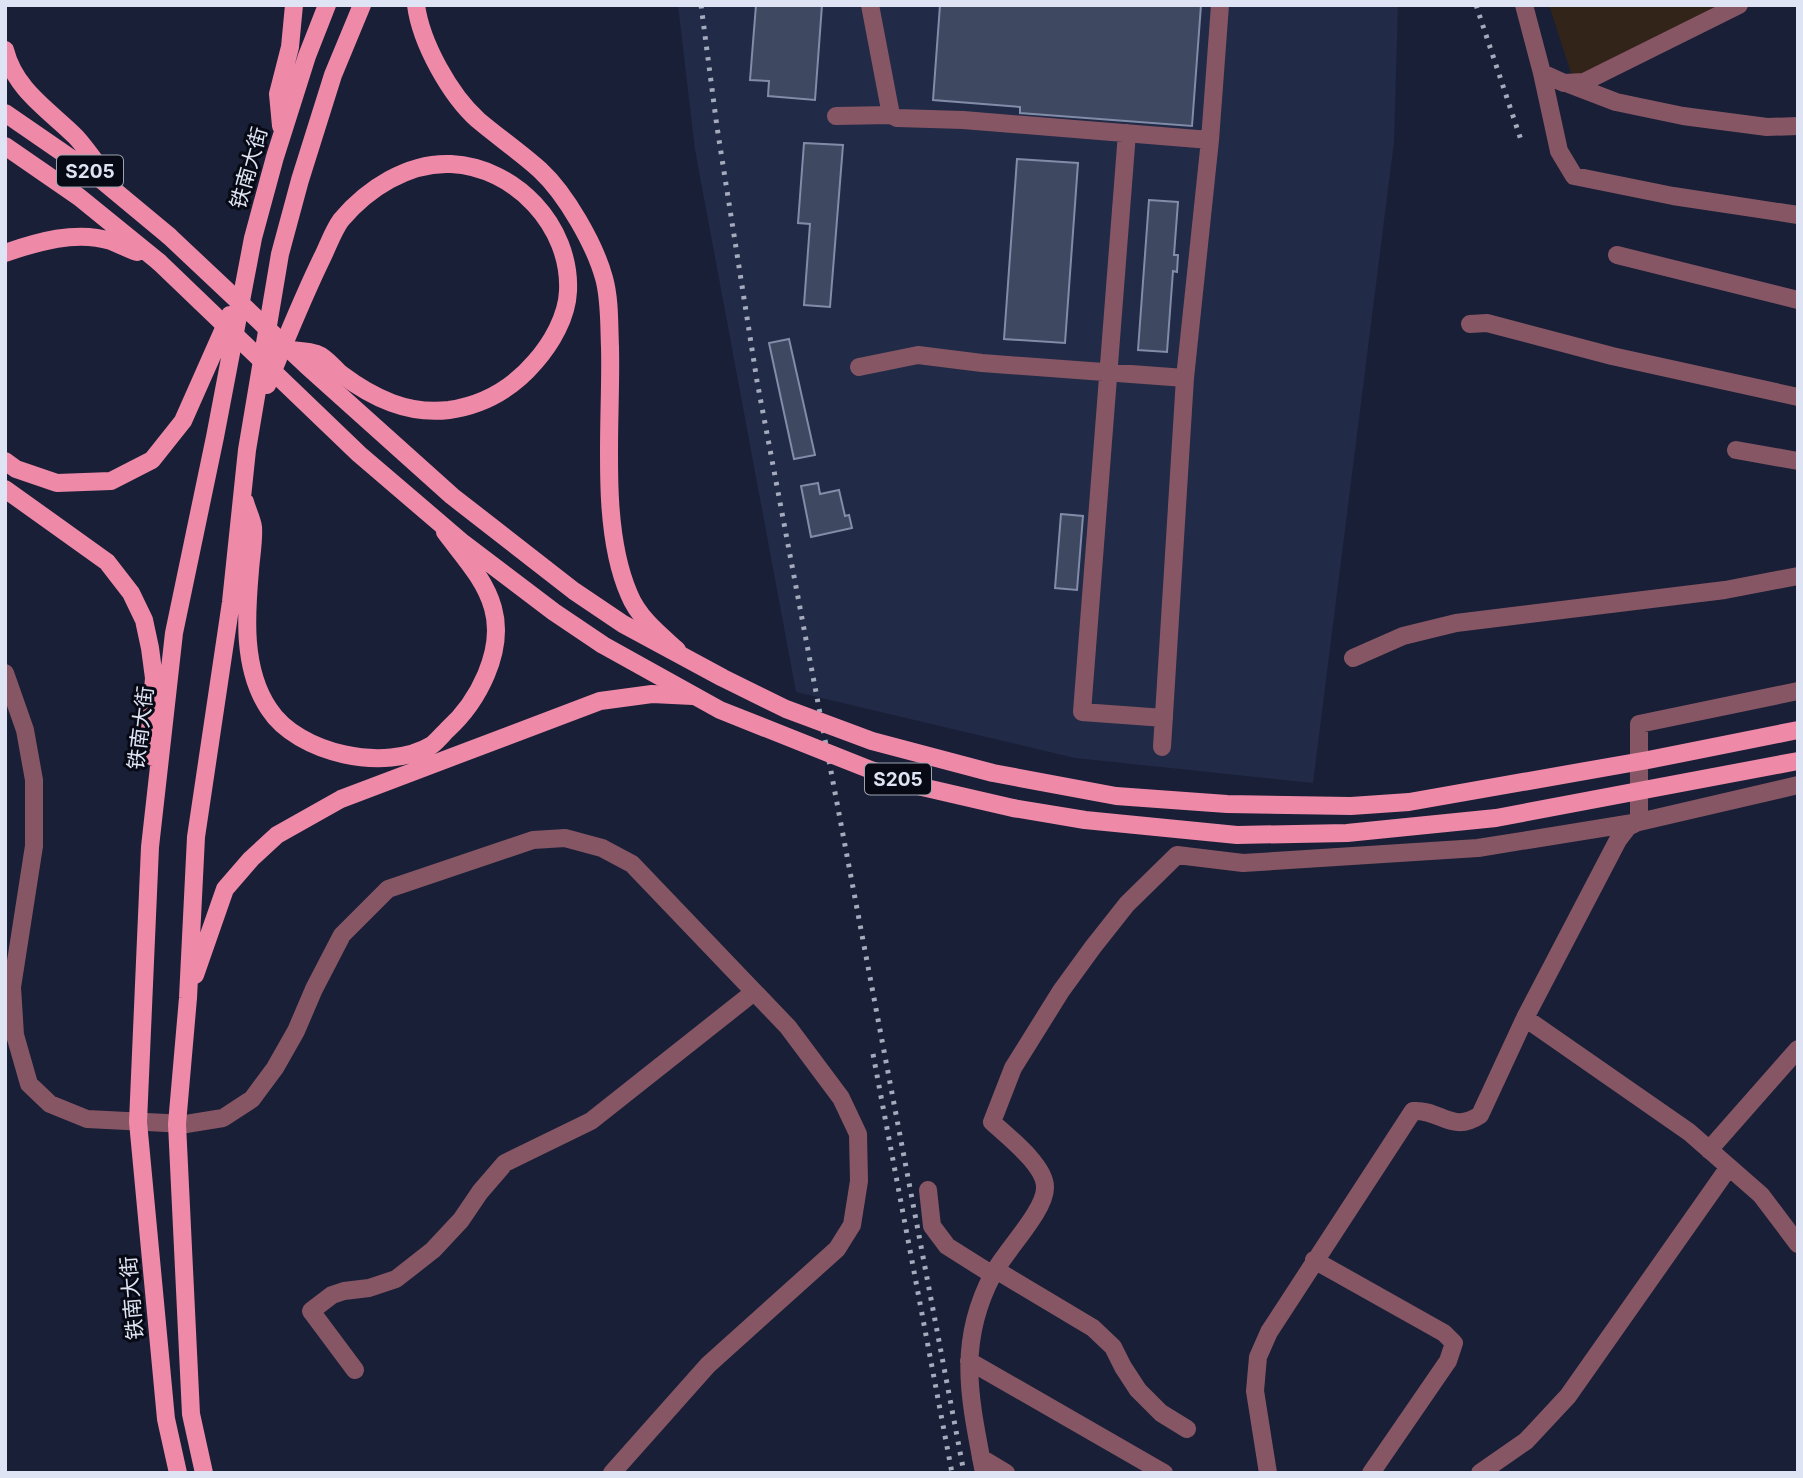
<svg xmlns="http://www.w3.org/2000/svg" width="1803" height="1478" viewBox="0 0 1803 1478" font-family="Inter,'Noto Sans SC',sans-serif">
<rect width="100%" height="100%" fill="#181f36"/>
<path fill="#212a46" d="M678,5H1398L1394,142L1313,783L1075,758L796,692L695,150Z"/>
<path fill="#332419" d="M1549,5H1725L1573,79Z"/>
<path fill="#3f4861" stroke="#818ca8" stroke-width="2" d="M756,5H822L815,100L768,96L769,81L750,80Z
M940,5H1201L1192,126L1020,113V107L933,100Z
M804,143L843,145L830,307L804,305L810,224L798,223Z
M1017,159L1078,163L1065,343L1004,339Z
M1149,200L1178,202L1174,255H1178L1177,272L1173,271L1167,352L1138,350Z
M789,339L815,455L794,459L769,343Z
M818,483L820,494L839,490L845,516L849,515L852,528L811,537L801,486Z
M1061,514L1083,516L1077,590L1055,588Z"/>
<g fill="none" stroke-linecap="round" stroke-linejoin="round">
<path stroke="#865664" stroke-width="18" d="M870,5L891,115
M1524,5L1542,73L1564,83L1584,82L1739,5
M1542,73L1559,151L1574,176L1673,196L1798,215
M1569,84L1616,102L1683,116L1767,127L1798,126
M836,116L891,115L897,118L963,120L1210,140
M1127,133L1082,712L1164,718
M1617,255L1798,300
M1470,324L1487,323L1612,356L1798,397
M859,367L918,355L982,363L1185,378
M1736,450L1798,461
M1353,658L1403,636L1456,623L1725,590L1798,576
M5,673L25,730L34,780V846L12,987L15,1035L29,1084L50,1104L87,1119L186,1124L223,1118L252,1099L275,1068L296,1031L314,989L342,935L388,889L533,840L565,838L602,848L632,864L788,1027L841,1098L858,1134L859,1181L852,1225L837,1249L708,1365L612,1473
M1162,747L1185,378L1210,140L1220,5
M1639,822V724L1798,691
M1525,1018L1689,1132L1761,1195L1798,1244
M1709,1150L1798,1049
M928,1190L932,1226L947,1246L993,1275
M1314,1260L1444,1333L1454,1343L1448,1361L1371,1473
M996,1270L1093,1328L1113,1347L1123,1367L1138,1390L1161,1413L1187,1429
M969,1361L1164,1473
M355,1370L311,1311L332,1295L344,1291L369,1288L396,1279L433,1250L461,1220L480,1192L505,1163L591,1121L754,992
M981,1458L1006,1473
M984,1473C970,1399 956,1344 993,1274C1005,1251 1046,1210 1045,1187C1045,1165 1007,1136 992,1122L1013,1068L1061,991L1093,947L1127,904L1177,855L1243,863L1478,848L1639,822L1798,785
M1268,1473L1255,1391L1258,1357L1269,1332L1413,1111C1440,1109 1452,1134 1480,1115L1525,1018L1618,840L1628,827L1636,823
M1480,1473L1526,1441L1568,1396L1729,1167"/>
<path stroke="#ee89a8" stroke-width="18" d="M416,5C421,43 450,95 478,120C498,137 520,152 540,170C566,194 595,245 604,278C610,299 609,325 610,347C612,422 599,525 629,594C638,617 659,634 677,650
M5,50C15,90 49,110 76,137C87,149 96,163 106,176
M5,113L98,177L169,236
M281,126L278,94L290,47L294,5
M5,146L79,197L159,262
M5,253C37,242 76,230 111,241C119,244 128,249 137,252
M267,385C285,342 302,299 322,258C328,246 333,231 341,220C367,189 408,162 451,164C515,167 571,226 568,291C567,317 551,344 535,362C512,389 483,405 449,410C408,415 373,398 341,374C334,368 326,357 317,354C309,351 299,351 291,350
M5,461L16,469L57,483L111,481L152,460L183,421L230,315
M5,489L107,562L131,593L144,620L150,648L154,678L150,727L153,757
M245,502C247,510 252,519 253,527C254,541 251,556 250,570C246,615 242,669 269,709C298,754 386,773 432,745C437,741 442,735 447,730C478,702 505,651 493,608C485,579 462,555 445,532
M195,975L225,889L251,859L277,835L341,799L600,701L652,694L693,696
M178,1473L166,1419L138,1122L150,847L174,633L215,437L253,238L275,157L307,56L327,5
M204,1473L191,1414L177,1124L188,998L196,837L231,602L247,450L280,254L300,180L333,75L362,5"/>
<path stroke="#a5abbd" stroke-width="5" stroke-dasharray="3.5 7" stroke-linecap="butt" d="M701,5L717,127L757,381L964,1473
M1476,5L1522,143
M873,1054L952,1473"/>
<path stroke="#ee89a8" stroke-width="18" d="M169,236L306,365L452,496L574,591L623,624L723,678L786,709L872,741L993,773L1116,796L1227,804L1351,806L1409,802L1648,760L1798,730
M159,262L359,454L463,543L554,612L603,645L720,710L871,770L922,787L1013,808L1085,820L1237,835L1347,833L1496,818L1798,761"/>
</g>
<g text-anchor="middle" stroke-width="6" stroke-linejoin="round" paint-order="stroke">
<g fill="#070a14" stroke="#9ea3b1" stroke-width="2">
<rect x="57" y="155.5" width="66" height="31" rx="5"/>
<rect x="865" y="763.5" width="66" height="31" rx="5"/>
</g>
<g font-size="19" font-weight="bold" fill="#dfe4f4">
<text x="90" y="178">S205</text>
<text x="898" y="786">S205</text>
</g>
<g font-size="21" fill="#dfe4f4" stroke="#070a14">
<text transform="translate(249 168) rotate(-74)" y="7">铁南大街</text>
<text transform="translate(141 728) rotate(-83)" y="7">铁南大街</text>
<text transform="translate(132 1298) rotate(-95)" y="7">铁南大街</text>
</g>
</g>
<rect width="1803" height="1478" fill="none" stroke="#dfe4f4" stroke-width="14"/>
</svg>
